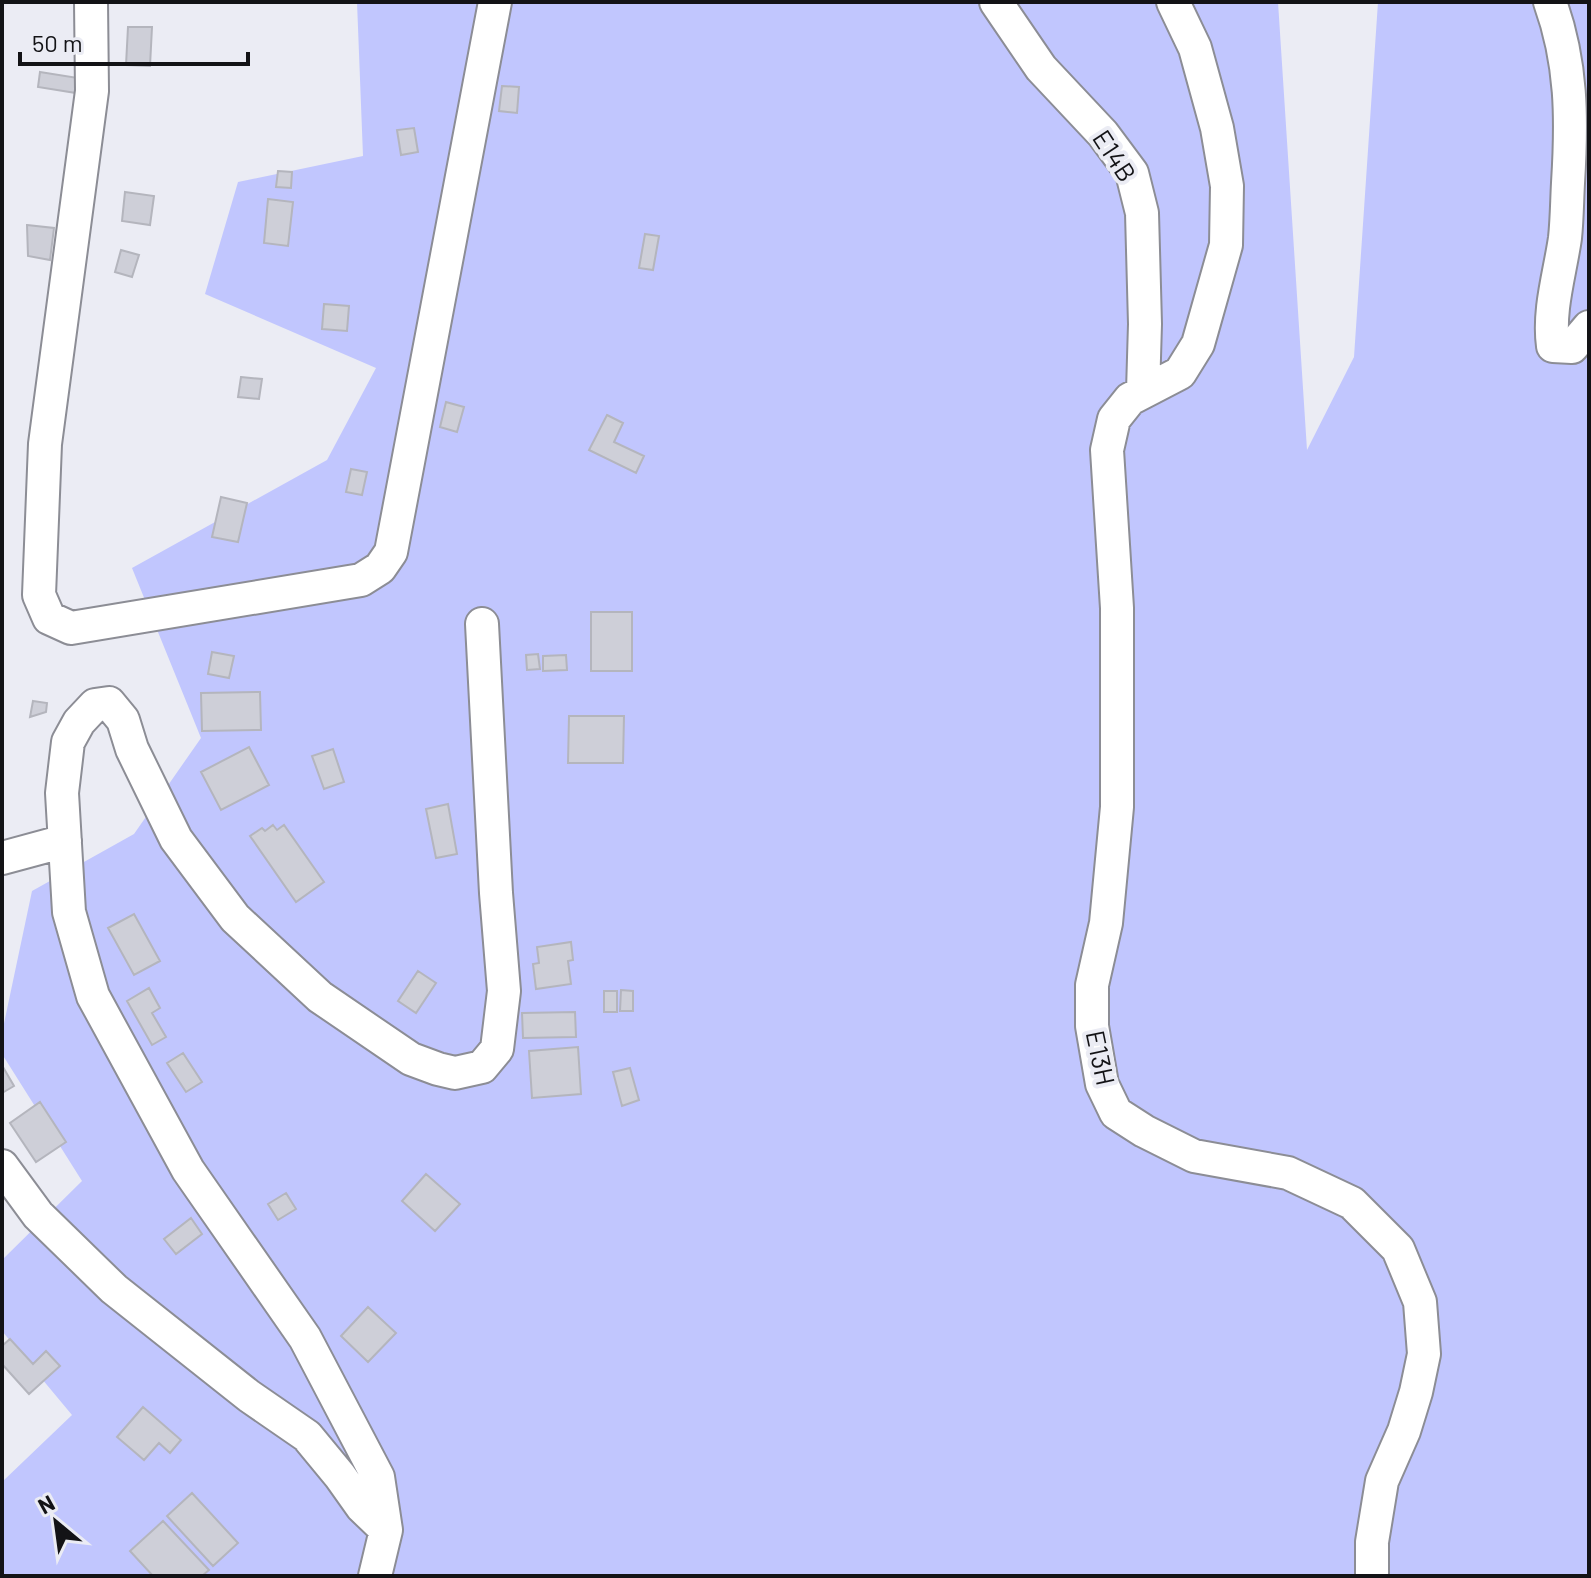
<svg xmlns="http://www.w3.org/2000/svg" width="1591" height="1578" viewBox="0 0 1591 1578" font-family="Barlow,sans-serif">
<rect width="100%" height="100%" fill="#ebecf4"/>
<path fill="#c1c6fe" d="M357,2H1278L1307,450L1354,357L1378,2H1589V1576H2V1482L72,1415L2,1331V1260L82,1181L2,1054V1033L32,891L134,834L201,738L132,568L327,460L376,368L205,294L238,182L363,156Z"/>
<path fill="#cecfd8" stroke="#b4b5bd" stroke-width="2" d="M128,27H152L150,66L126,65Z
M40,72L78,78L76,93L38,87Z
M502,86L519,87L517,113L499,111Z
M414,128L418,152L401,155L397,130Z
M278,171L292,172L291,188L276,187Z
M125,192L154,196L150,225L122,221Z
M268,199L293,202L288,246L264,243Z
M27,225L54,228L50,260L28,256Z
M645,234L659,236L653,270L639,268Z
M121,250L139,255L132,277L115,272Z
M324,304L349,306L347,331L322,329Z
M241,377L262,379L259,399L238,397Z
M446,402L464,407L457,432L440,427Z
M607,415L623,423L614,442L644,456L636,473L589,450Z
M351,469L367,472L362,495L346,492Z
M221,497L247,503L238,542L212,537Z
M591,612H632V671H591Z
M212,652L234,656L229,678L208,674Z
M538,654L540,669L527,670L526,655Z
M566,655L567,670L543,671V656Z
M260,692L261,730L202,731L201,693Z
M33,701L47,703L46,712L30,717Z
M569,716H624L623,763H568Z
M249,747L269,785L221,810L201,772Z
M333,749L344,782L324,789L312,756Z
M448,804L457,854L436,858L426,809Z
M273,825L277,830L284,825L324,882L296,902L250,836L262,828L265,831Z
M134,914L160,961L134,975L108,928Z
M571,942L573,960L568,961L571,984L536,989L533,964L539,963L537,947Z
M418,971L436,983L416,1013L398,1001Z
M149,988L160,1008L152,1013L166,1037L152,1045L127,1001Z
M621,990L633,991V1011H620Z
M604,991H617V1012H604Z
M575,1012L576,1037L523,1038L522,1013Z
M578,1047L581,1094L532,1098L529,1051Z
M183,1053L202,1082L186,1092L167,1063Z
M3,1067L14,1086L2,1093V1068Z
M630,1068L639,1100L622,1106L613,1072Z
M40,1102L66,1142L36,1162L10,1123Z
M426,1174L460,1204L435,1231L402,1201Z
M286,1193L296,1209L278,1220L268,1204Z
M191,1218L202,1234L176,1254L164,1239Z
M368,1307L396,1333L368,1362L341,1336Z
M10,1339L33,1364L46,1351L60,1366L29,1394L2,1364V1346Z
M143,1407L181,1440L170,1453L159,1443L144,1460L117,1437Z
M192,1493L238,1543L213,1566L167,1516Z
M163,1521L209,1570L202,1576H153L130,1551Z"/>
<g fill="none" stroke-linecap="round" stroke-linejoin="round">
<defs>
<path id="minor" d="M91,2L92,91L45,444L39,595L49,618L71,628L361,580L380,568L391,552L495,2
M996,2L1041,68L1103,134L1132,173L1142,213L1145,324L1143,391
M1173,2L1195,48L1217,128L1227,186L1226,245L1198,344L1180,373L1130,399L1114,419L1107,450L1117,608V807L1106,923L1092,985V1026L1102,1084L1116,1113L1144,1131L1194,1156L1288,1173L1352,1203L1398,1249L1420,1302L1424,1354L1416,1392L1404,1431L1382,1481L1372,1542V1576
M1550,2C1572,63 1572,119 1568,183C1567,201 1567,219 1565,238C1560,273 1548,310 1553,346L1572,347L1589,327
M2,858L65,841
M2,1166L38,1215L114,1289L249,1396L307,1436L340,1476L362,1507L386,1530
M375,1576L386,1530L378,1477L305,1338L188,1170L93,996L69,912L62,793L68,742L79,722L95,705L109,703L123,720L132,749L176,839L235,918L320,997L411,1059L438,1069L455,1073L482,1067L497,1049L504,991L496,893L482,624"/>
</defs>
<use href="#minor" stroke="#8c8d95" stroke-width="36"/>
<use href="#minor" stroke="#fff" stroke-width="32"/>
</g>
<g text-anchor="middle" stroke-width="8" stroke-linejoin="round" paint-order="stroke">
<g font-size="26" fill="#131316" stroke="#ebecf4">
<text transform="translate(1114 156) rotate(57)" y="9">E14B</text>
<text transform="translate(1100 1058) rotate(78)" y="9">E13H</text>
</g>
</g>
<rect width="1591" height="1578" fill="none" stroke="#131316" stroke-width="8"/>
<g transform="translate(56 1522) rotate(331)" stroke="#ebecf4" stroke-width="6" paint-order="stroke">
<path d="M0-6L14 30L0 20L-14 30Z" fill="#131316"/>
<text y="-12" font-size="22" font-weight="bold" text-anchor="middle" fill="#131316">N</text>
</g>
<path d="M20 52v12h228v-12" fill="none" stroke="#131316" stroke-width="4"/>
<text x="32" y="52" font-size="24" fill="#131316" stroke="#ebecf4" stroke-width="6" paint-order="stroke">50 m</text>
</svg>
